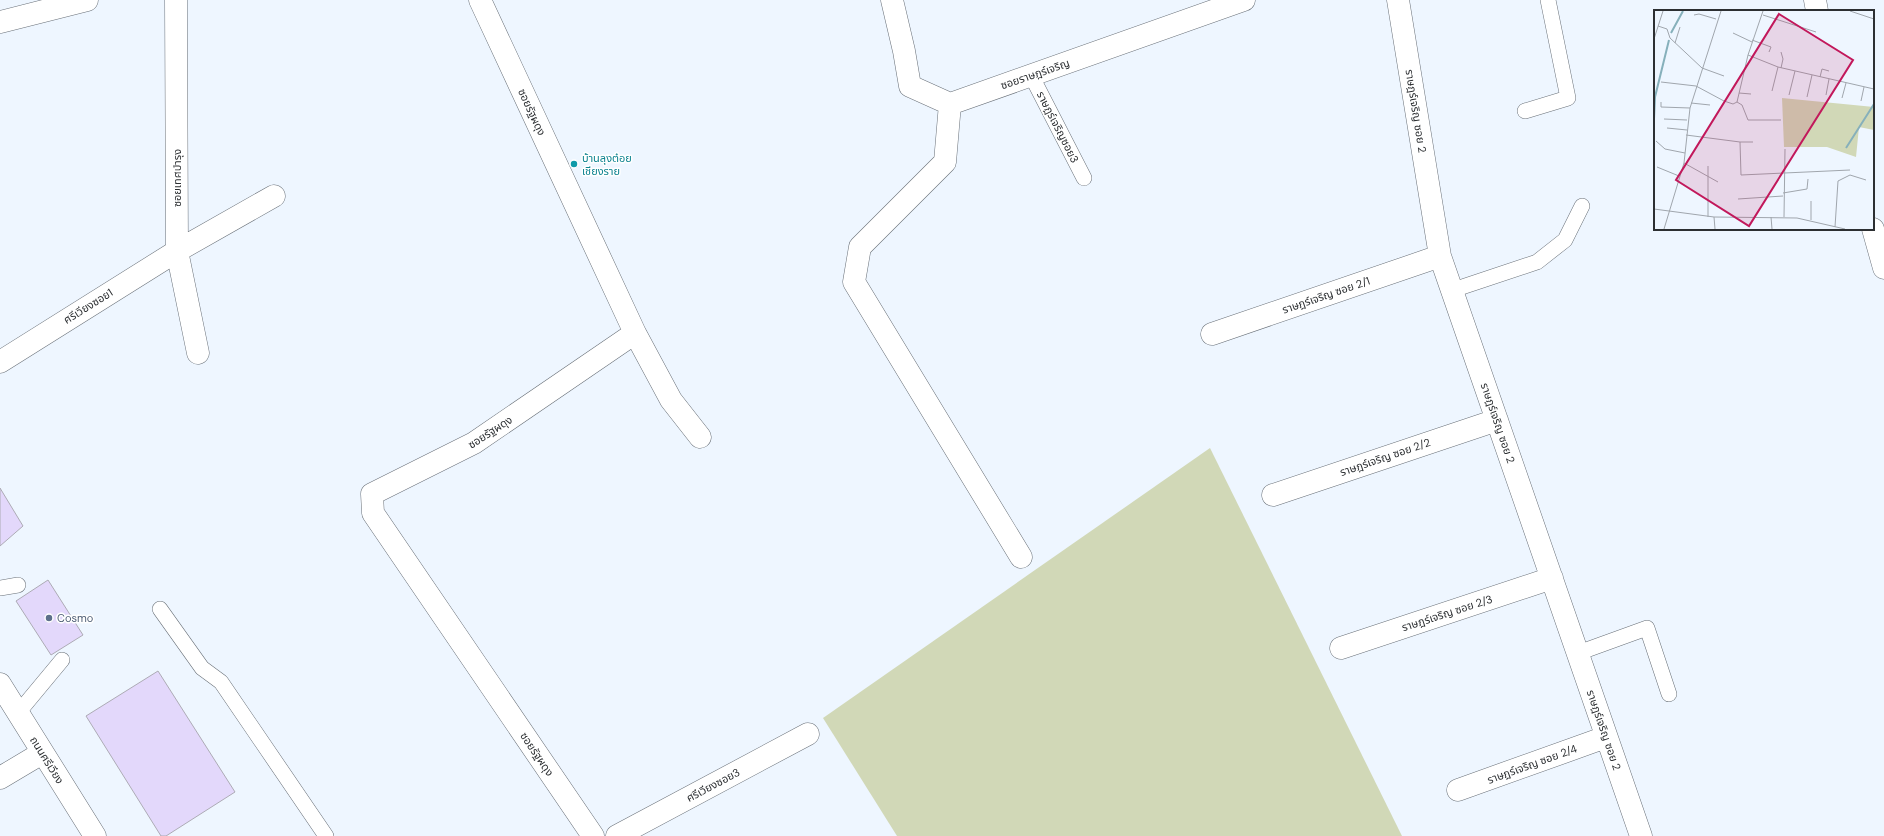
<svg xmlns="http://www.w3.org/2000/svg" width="1884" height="836" viewBox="0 0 1884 836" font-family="'DM Sans','Noto Sans Thai',sans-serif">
<rect width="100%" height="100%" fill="#eef6ff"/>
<path fill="#d1d8b7" d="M1210,448L1402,836H897L823,718Z"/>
<path fill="#e3d8fb" stroke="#adabb5" d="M0,488L23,526L0,546Z
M48,580L83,635L51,655L16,601Z
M158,671L235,792L166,836H161L86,716Z"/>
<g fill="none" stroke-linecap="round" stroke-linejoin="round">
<defs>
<path id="service" d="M1031,75L1084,178
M1525,111L1568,98L1548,0
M1453,290L1537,262L1565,240L1582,206
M0,588L18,585
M160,609L202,668L221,682L326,836
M1578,653L1647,628L1669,694
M18,713L62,660"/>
<path id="minor" d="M176,0L177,251L198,353
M480,0L635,333L474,443L372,494L373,513L593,836
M892,0L904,51L910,86L950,104L1244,0
M1398,0L1440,256L1641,836
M1815,0L1817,11
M950,104L945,162L860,247L854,282L1021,557
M1873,229L1884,268
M635,333L671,400L700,437
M1212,334L1440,256
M0,362L177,251L274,196
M1273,495L1497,420
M1341,648L1552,578
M0,778L42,753
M1458,790L1606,737
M617,836L808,734"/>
<path id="tertiary" d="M0,22L87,0"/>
<path id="secondary" d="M0,684L95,836"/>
</defs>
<use href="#service" stroke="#697078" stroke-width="16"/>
<use href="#minor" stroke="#697078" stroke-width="23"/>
<use href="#tertiary" stroke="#697078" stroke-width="23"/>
<use href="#secondary" stroke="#697078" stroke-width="23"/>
<use href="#service" stroke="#fff" stroke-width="15"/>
<use href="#minor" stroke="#fff" stroke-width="22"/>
<use href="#tertiary" stroke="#fff" stroke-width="22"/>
<use href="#secondary" stroke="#fff" stroke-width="22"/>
</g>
<circle fill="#0f9aa8" stroke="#fff" stroke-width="1.5" cx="574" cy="164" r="4"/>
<circle fill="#5c6f8a" stroke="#fff" stroke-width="1.5" cx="49" cy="618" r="4"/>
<g text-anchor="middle" stroke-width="3" stroke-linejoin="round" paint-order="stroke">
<g font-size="11" fill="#2c2f32" stroke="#fff">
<text transform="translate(1035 74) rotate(-19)" y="4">ซอยราษฎร์เจริญ</text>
<text transform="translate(1416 111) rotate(81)" y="4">ราษฎร์เจริญ ซอย 2</text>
<text transform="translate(532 112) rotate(65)" y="4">ซอยรัฐผดุง</text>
<text transform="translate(1058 127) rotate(63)" y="4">ราษฎร์เจริญซอย3</text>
<text transform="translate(177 178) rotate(-90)" y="4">ซอยเทศบำรุง</text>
<text transform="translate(1326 295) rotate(-19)" y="4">ราษฎร์เจริญ ซอย 2/1</text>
<text transform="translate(88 306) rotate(-32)" y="4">ศรีเวียงซอย1</text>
<text transform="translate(1498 423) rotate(71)" y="4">ราษฎร์เจริญ ซอย 2</text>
<text transform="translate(490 432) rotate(-33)" y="4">ซอยรัฐผดุง</text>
<text transform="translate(1385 457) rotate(-19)" y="4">ราษฎร์เจริญ ซอย 2/2</text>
<text transform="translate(1447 613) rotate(-18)" y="4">ราษฎร์เจริญ ซอย 2/3</text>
<text transform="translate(1604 730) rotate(71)" y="4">ราษฎร์เจริญ ซอย 2</text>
<text transform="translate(537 754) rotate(56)" y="4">ซอยรัฐผดุง</text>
<text transform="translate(47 760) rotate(58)" y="4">ถนนศรีเวียง</text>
<text transform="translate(1532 764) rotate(-20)" y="4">ราษฎร์เจริญ ซอย 2/4</text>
<text transform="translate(713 785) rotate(-28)" y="4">ศรีเวียงซอย3</text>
</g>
<g font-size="11" fill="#0d838f" stroke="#fff" text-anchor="start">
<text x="582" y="162">บ้านลุงต๋อย<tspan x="582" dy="13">เชียงราย</tspan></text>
</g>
<g font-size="11" fill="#4e5e75" stroke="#fff" text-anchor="start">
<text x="57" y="622">Cosmo</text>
</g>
</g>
<g transform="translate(1654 10)">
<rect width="220" height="220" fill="#eef6ff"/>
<path d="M128,88L220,97V120L205,117L202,147L173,137H130Z" fill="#d1d8b7"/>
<path fill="none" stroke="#86b0bb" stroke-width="2" d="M17,23L29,1M0,109L1,87L15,30M192,138L220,94"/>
<path fill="none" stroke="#a0a6ad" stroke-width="1" d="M196,1L220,9M40,5L45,4L62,9M109,5L162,22M4,16L13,19L16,28L48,58L70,66M79,23L98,32M0,29L9,1M98,30L117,37L115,42M21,33L26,17M127,42L129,49L127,58M94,45L124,57L220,79M166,67L168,59L175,61M7,72L42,76L70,91L79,94L83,92L94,45L109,1M118,81L124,57M85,83L97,84M135,85L141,61M172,85L175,69M153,87L158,65M188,88L192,73M207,91L210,77M7,92V97L36,98M83,92L88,95L94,110H127M37,93L56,95M10,109L33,110M13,118L33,120M32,125L86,132L87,165L196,160M2,131L11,139L31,143M86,132H99M30,153L64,172M3,157L25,166M129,183L153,179L154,169M84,189L129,186M0,199L60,207L143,208L191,219M54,207V156M60,207L61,219M117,207L118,219M130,207L131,139M157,210V191M181,217L184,171L196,165L212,170M10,219L30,153L36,98L67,1"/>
<path fill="#c2185b" fill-opacity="0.15" stroke="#c2185b" stroke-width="2" d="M125,4L199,50L95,216L22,170Z"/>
<rect width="220" height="220" fill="none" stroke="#2c2f32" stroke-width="2"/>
</g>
</svg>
